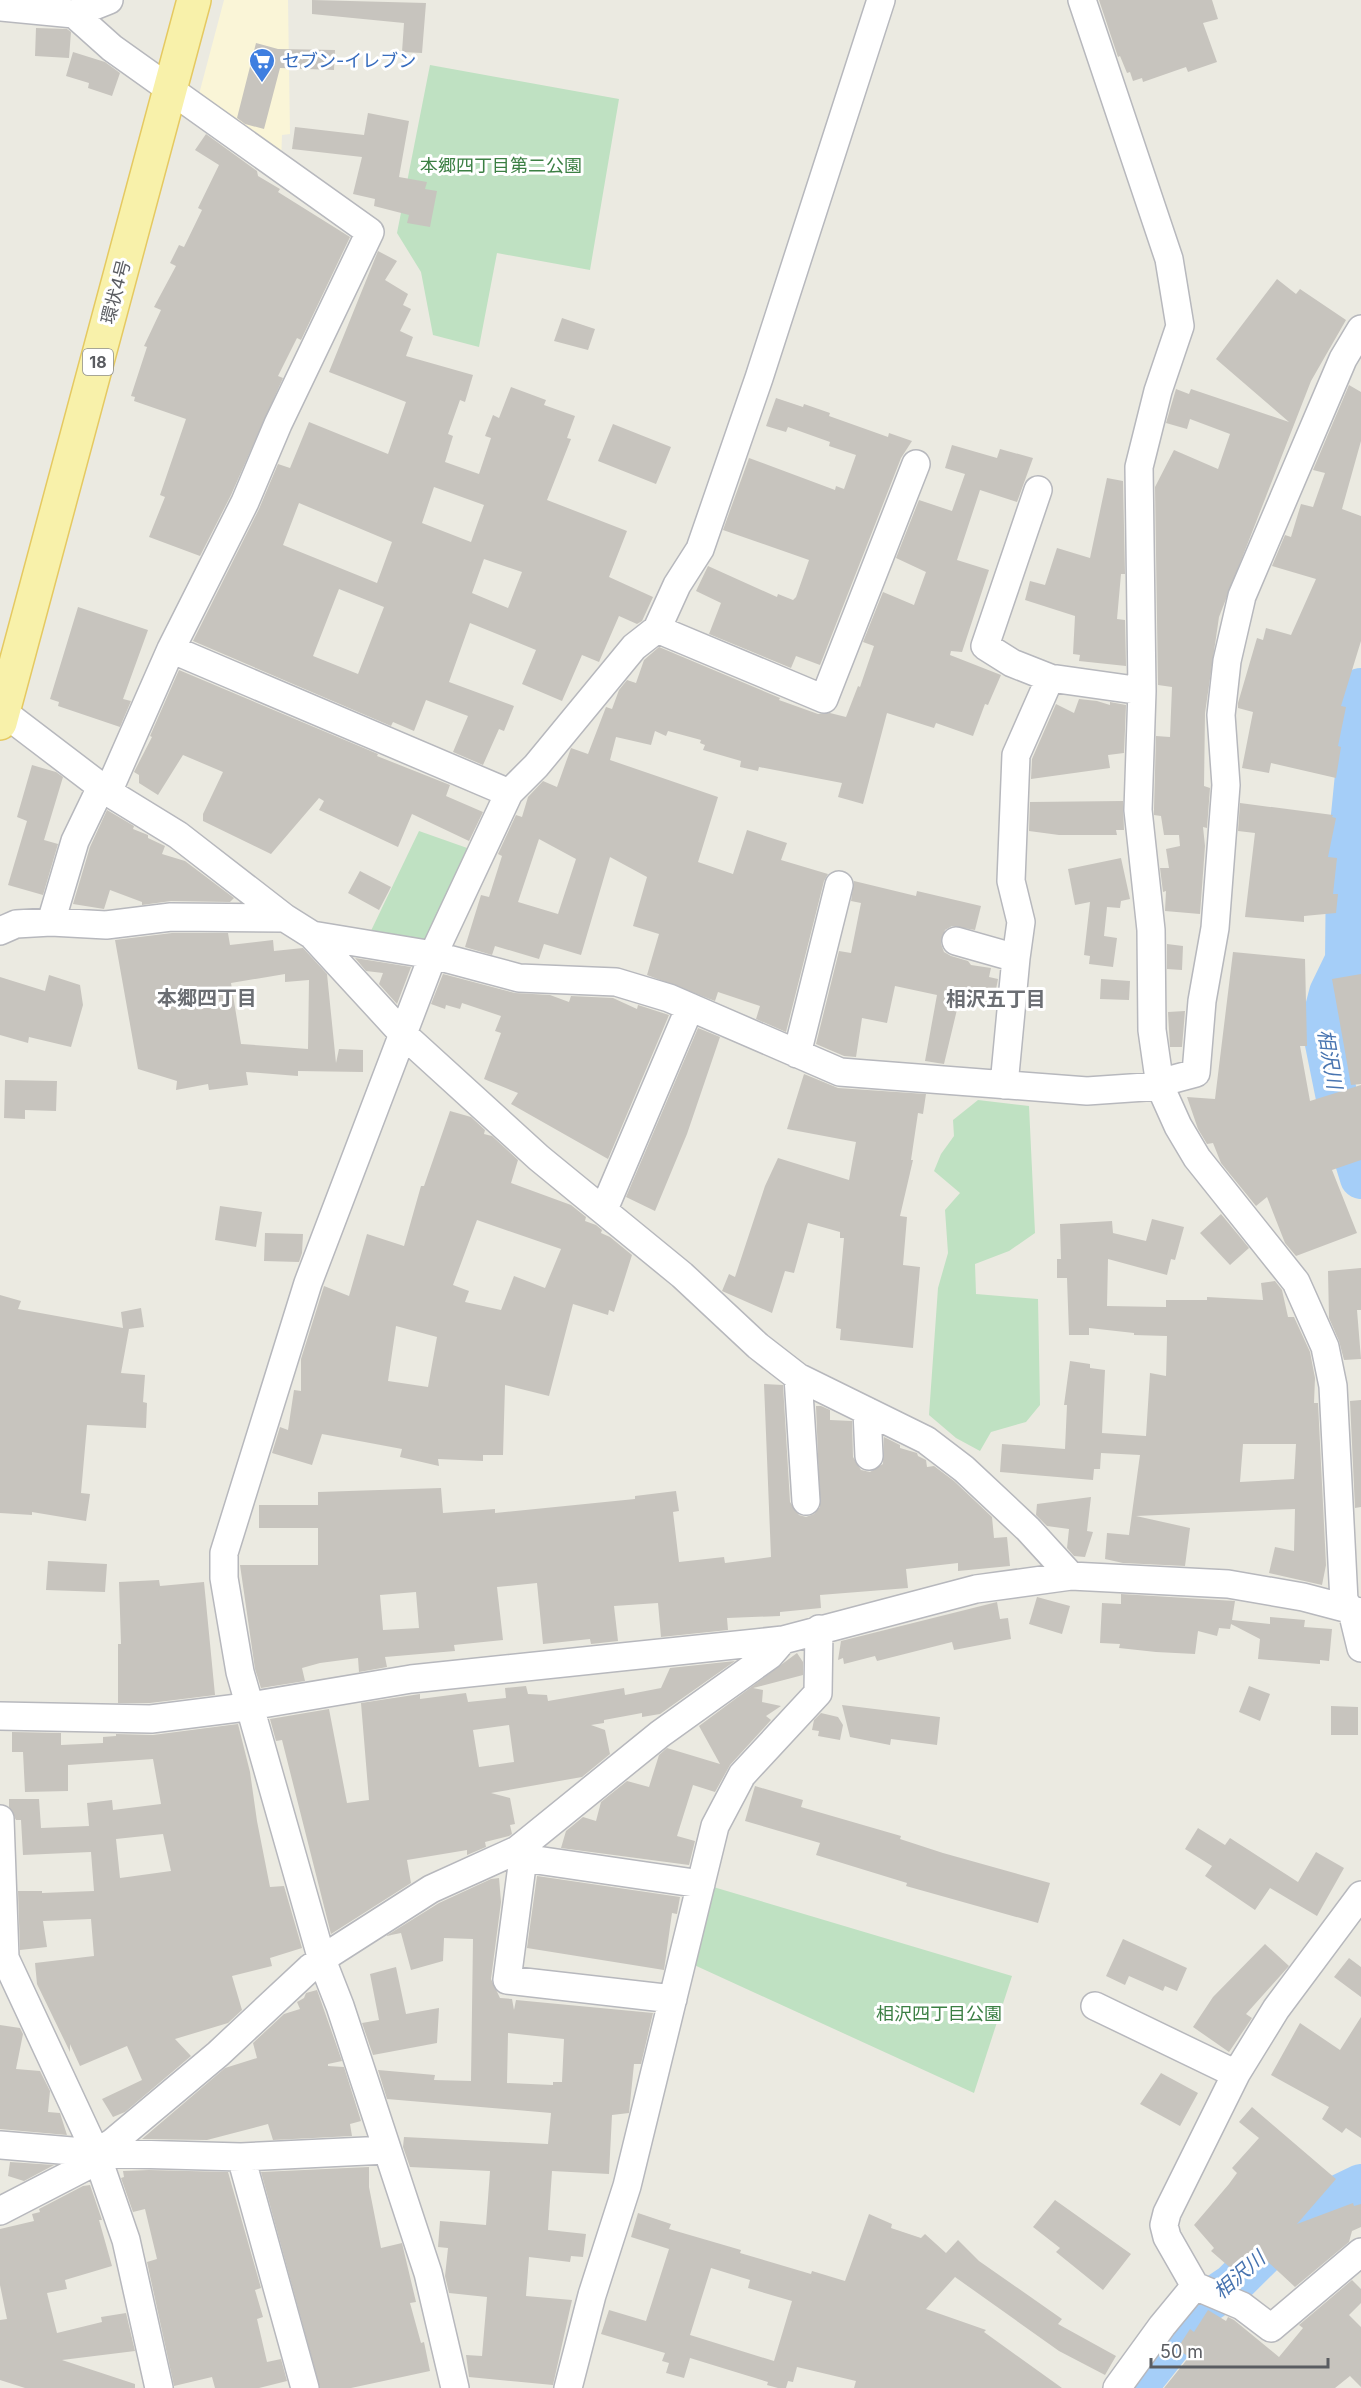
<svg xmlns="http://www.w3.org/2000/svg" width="1361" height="2388" viewBox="0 0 1361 2388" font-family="Inter,'Noto Sans JP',sans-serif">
<rect width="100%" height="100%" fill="#ebeae1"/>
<path fill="#faf5d7" d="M224,0H288L290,134L282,135L281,164L198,98Z"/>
<path fill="#bfe1c2" d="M430,65L619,99L590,270L497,253L479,347L433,335L421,272L397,233Z
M419,831L470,849L425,949L368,937Z
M978,1100L1029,1106L1035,1233L1009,1251L975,1264L976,1294L1038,1299L1040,1405L1026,1422L991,1432L980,1451L956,1438L929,1415L938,1288L948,1253L945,1210L960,1193L934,1171L941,1154L954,1136L953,1120Z
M710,1886L1012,1976L974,2093L692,1964Z"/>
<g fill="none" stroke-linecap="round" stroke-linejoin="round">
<path stroke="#a5cef8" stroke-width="42" d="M1361,689L1357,707L1358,755L1347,865L1346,960L1330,993L1322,1024L1338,1103L1361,1178
M1136,2388L1201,2306L1232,2285L1307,2211L1361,2185"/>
</g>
<path fill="#c7c4be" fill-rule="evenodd" d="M312,0L426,3L422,53L402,52L404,23L312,14Z
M1099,0H1212L1218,19L1203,23L1217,62L1188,72L1186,67L1143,82L1142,78L1133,81L1130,72L1127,73L1120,56L1118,57Z
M36,28L67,29L71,32L69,58L35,56Z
M256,43L278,49L335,50L334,70L280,68L264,129L245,124L237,118Z
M73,52L105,62L120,73L112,96L88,88L89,83L66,76Z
M368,113L409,121L399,177L427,182L425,189L437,191L430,227L407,223L409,215L374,206L375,199L353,194L362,157L292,149L295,127L364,135Z
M206,134L257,171L258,176L280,189L278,192L350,237L301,340L297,338L278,376L283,378L231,495L200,556L149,537L165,497L160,495L186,419L134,401L135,397L131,396L147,347L144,346L161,310L154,307L176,266L170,263L179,245L184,247L202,210L198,208L219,165L195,150Z
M378,251L397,261L385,280L408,294L403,305L411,309L400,331L413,337L406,356L473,375L465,402L460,400L448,434L453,436L445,462L479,474L491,438L485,436L493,415L499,418L511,387L546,400L544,405L575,416L567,438L571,439L547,500L627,531L609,577L653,597L642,621L637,624L619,616L599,662L582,655L562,701L522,684L536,650L470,623L449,682L514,706L504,731L499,729L483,765L453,752L468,716L426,700L414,731L393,722L391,726L193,641L259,509L278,464L290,468L309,422L388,454L406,402L329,372ZM434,487L484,505L471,542L422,523ZM299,503L392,542L377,583L283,545ZM484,559L522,572L508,608L472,593ZM339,589L384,607L358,674L313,656Z
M1277,279L1296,294L1300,289L1346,320L1311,381L1219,617L1205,713L1204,786L1210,788L1207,828L1203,827L1205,846L1200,914L1165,911L1166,891L1163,892L1160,868H1169L1166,849L1180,846L1179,835H1164L1161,816L1154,815V809L1156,736L1170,737L1172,687L1158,685L1155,487L1174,450L1218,469L1230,434L1190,419L1187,429L1166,423L1176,389L1189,394L1191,389L1289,422L1216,359Z
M562,318L595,329L588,350L554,341Z
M1349,385L1361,392V441L1342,509L1361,516V641L1341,706L1346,707L1338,746L1341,747L1336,778L1271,763L1269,773L1242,768L1253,712L1238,708V703L1257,638L1263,640L1266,628L1291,635L1316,579L1272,566L1285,535L1291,537L1301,504L1313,507L1325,473L1313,470Z
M776,398L803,407L804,404L830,413L829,416L888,437L889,433L912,441L901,458L820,665L796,656L791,668L709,634L721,603L696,591L708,566L777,597L778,594L793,600L796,597L809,560L723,530L749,458L835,490L836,486L844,489L856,455L829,446L830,442L788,427L786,432L766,426Z
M613,424L671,447L656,484L598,461Z
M952,445L997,458L1000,449L1033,458L1017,502L980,490L957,560L989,570L962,652L951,651L950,655L1001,675L988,705L985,704L973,736L936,723L934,728L887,713L863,804L838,797L842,783L759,767L758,771L740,767L741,761L703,750L705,745L700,743L701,740L668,731L666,736L655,731L651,745L616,737L610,760L718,797L698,862L733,874L747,830L787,843L781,860L828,874L824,881L786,1032L756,1019L760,1006L718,992L715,1001L647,975L659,934L633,926L647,877L610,857L581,955L544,944L539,959L495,946L492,955L465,947L481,895L489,897L502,856L498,854L516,815L522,817L528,797L543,781L557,787L571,748L588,754L606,707L612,709L619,690L627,680L636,683L644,660L659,647L780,698L779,700L818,714L830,713L846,717L858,686L860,687L874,646L863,642L883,592L914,605L926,572L896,558L919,500L952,511L965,474L945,468ZM539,839L576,859L558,914L518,902Z
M1107,478L1123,481L1125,574H1121L1117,619L1125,620L1126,666L1079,661L1080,655L1073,654L1075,616L1025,600L1030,581L1045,585L1057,548L1090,558Z
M78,607L148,630L123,699L131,701L120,727L58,706L59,702L50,699Z
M179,670L378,754L377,756L450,785L446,796L483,812L469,841L412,814L398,847L319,810L324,801L319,798L271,854L203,821V814L223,772L183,755L158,795L139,783V775L134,772L152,737L150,736Z
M1079,699L1097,701L1110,705V702L1126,705L1124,753L1108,755L1110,768L1031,779L1032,759L1056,704L1074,713Z
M32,765L56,772L63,777L44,840L58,844L43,895L8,885L27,821L17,817Z
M1123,801L1124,830H1116L1117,835H1059L1029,831L1030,802Z
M1240,803L1333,815L1332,817L1336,818L1328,857L1337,858L1333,894H1338L1336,913L1304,916V922L1245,917L1255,833L1238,831Z
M107,810L134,826L133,829L148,835V838L165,846L162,854L185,861L234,898L230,902L171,901L142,905V902L110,890L104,909L73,904L90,847Z
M1121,858L1130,899L1121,901L1120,908L1107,907L1104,936L1117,938L1113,967L1089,964L1090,956L1084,955L1090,902L1075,905L1068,869Z
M360,871L391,887L379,910L348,893Z
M854,881L916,896L917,891L981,906L975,930L952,926L945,930L941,944L944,952L951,956L968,961L971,965L991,968L989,977L998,979L993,1005L960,997L944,1064L925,1061L937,995L895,986L887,1023L862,1018L856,1057L844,1056L816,1044L839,951L851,953L861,903L851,901Z
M172,933H228L230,945L273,940L274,951L303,948L327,974L336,1063L339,1049L363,1050V1072L298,1071V1076L246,1072L248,1085L209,1090L208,1084L176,1090L177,1081L138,1069L115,940ZM285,974V982L309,980L308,1049L241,1044L231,983Z
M1167,944L1183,946L1182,970L1167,969Z
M1233,952L1305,959L1307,1046H1300L1310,1101L1361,1085V1160L1332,1170L1357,1233L1296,1256L1285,1243L1267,1197L1256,1206L1221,1163L1213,1143L1207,1144L1198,1129L1187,1097L1215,1099Z
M355,958L411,967L397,1004L379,984L383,973L366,971Z
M443,974L515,993L550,995L569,1002L571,996L613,998L637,1009L638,1005L669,1015L608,1159L511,1104L518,1093L484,1079L501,1033L495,1031L501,1016L462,1003L460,1009L446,1005L445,1009L431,1004Z
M1361,974V1084L1351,1085L1332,979Z
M49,975L80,985L83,1005L71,1047L29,1037L28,1043L0,1035V977L45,991Z
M1101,979L1130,981L1129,1000L1100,999Z
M1185,1011L1182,1047H1170L1168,1012Z
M698,1028L720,1037L687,1134L655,1211L626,1197Z
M804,1074L838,1088L926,1094L923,1114L918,1113L911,1160H913L900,1216L907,1217L903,1265L920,1267L913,1348L840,1340L841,1329L836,1328L844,1238H840V1232L808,1223L794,1273L785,1271L772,1313L722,1291L729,1274L735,1277L765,1186L778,1158L849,1180L856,1142L787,1129Z
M5,1080L57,1081L56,1111L25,1110V1119L4,1118Z
M450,1111L471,1117L485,1130L484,1134L492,1136L518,1160L511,1183L571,1205L586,1217L585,1221L596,1225L602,1230L601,1233L610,1237L632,1255L614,1312L609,1310L608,1315L573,1304L549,1396L505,1385L503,1455H483V1461L438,1459L439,1466L400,1457L402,1449L322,1434L312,1465L272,1453L280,1427L288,1430L294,1390L301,1391V1359L324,1286L349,1296L367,1234L404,1246L421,1186H424ZM477,1220L561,1249L545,1288L514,1276L501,1310L465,1302L469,1291L453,1285ZM396,1326L437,1337L428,1387L388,1381Z
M220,1206L262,1212L256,1247L215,1240Z
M1221,1214L1249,1248L1230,1265L1200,1233Z
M1152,1219L1184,1227L1175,1260L1171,1259L1167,1275L1108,1259L1107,1306L1166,1307V1300H1207V1297L1263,1300L1261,1283L1275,1281L1282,1290L1288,1317H1294L1310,1352L1315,1378L1314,1403H1318L1326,1565L1322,1585L1269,1573L1275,1547L1294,1551L1295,1509L1136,1516L1190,1528L1185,1566L1123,1563L1105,1559L1107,1533L1129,1535L1140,1455L1101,1453L1100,1469H1094L1093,1480L1000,1472L1002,1444L1065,1449L1067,1405H1064L1070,1361L1090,1364V1368L1105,1370L1102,1433L1146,1436L1150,1373L1166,1376L1167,1336L1134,1335V1333L1089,1328V1335H1069L1067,1278H1057V1259H1061L1060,1224L1112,1221L1113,1233L1146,1241ZM1243,1444H1296L1294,1479L1240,1482Z
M265,1233L303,1234L302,1253L299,1262L264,1261Z
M1361,1268V1310H1357L1361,1359L1344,1360L1339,1341L1329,1318L1328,1271Z
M0,1295L21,1301L18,1309L123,1328L121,1312L141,1308L144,1327L129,1329L121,1373L145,1375L143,1402L147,1403L146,1428L87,1425L81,1493L90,1494L86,1521L32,1512V1515L0,1513Z
M764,1384L783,1385L790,1502L799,1515L806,1517L814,1514L820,1507L816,1406H821L830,1410V1420L852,1421L853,1457L861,1470L870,1472L883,1464L884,1437L900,1445V1448L917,1453L918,1456L926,1460L927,1467L934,1466L954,1481L992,1517L994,1538L1007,1537L1010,1566L958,1571V1563L906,1569L908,1588L820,1595L821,1608L780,1612V1616L727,1618L728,1630L661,1637L658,1603L614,1606L618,1641L591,1644L590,1639L543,1644L537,1583L497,1587L503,1640L454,1645L455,1651L385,1657L387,1667L359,1672L358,1658L320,1663L302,1668L305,1681L261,1688L255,1669L240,1565H318V1528H259V1505H318V1492L441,1488L443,1513L495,1509V1513L635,1499V1496L676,1491L679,1511L673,1512L679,1562L724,1557L725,1563L771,1557ZM416,1592L419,1628L383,1630L380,1595Z
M1361,1400V1507L1355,1508L1350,1401Z
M1091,1497L1087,1531L1093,1532L1085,1557L1074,1556L1067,1548L1069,1529L1047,1526L1036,1515L1037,1504Z
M48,1561L107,1564L105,1592L46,1590Z
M159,1580L160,1586L204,1582L215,1695L150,1703H118V1644H121L119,1582Z
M1121,1594L1235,1601L1232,1620L1270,1624V1617L1305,1620L1304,1627L1332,1629L1329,1661L1320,1660V1664L1258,1659L1260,1639L1231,1624L1230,1629L1219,1628L1217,1636L1198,1631L1195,1654L1156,1652L1119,1648L1120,1644L1100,1643L1102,1603L1121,1604Z
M1037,1597L1070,1606L1062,1634L1029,1624Z
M997,1602L1000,1619L1008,1618L1011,1639L954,1650L952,1642L877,1661L875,1656L844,1664L843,1658L838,1660L841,1641Z
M797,1653L803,1662V1675L753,1688L763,1690L762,1702L781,1706L766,1716L771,1720L730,1765L715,1792L693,1785L677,1836L695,1841L689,1865L561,1848L566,1831L583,1817L596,1821L601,1802L627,1781L649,1787L659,1755L667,1748L720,1764L699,1726Z
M735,1661L660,1714L642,1717V1713L604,1720V1723L591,1725L605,1730L610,1754L582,1777L491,1793L510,1798L515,1824L510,1825L512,1834L509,1836L485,1842L486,1847L467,1855V1850L407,1860L411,1883L331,1934L282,1740L276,1741L270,1719L329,1709L347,1803L369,1800L361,1703L420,1694V1699L466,1693L468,1702L506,1698L505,1688L526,1686L528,1694L547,1695L548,1701L624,1688L625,1695L661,1688L670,1668ZM509,1725L514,1762L479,1767L473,1730Z
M1249,1686L1270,1694L1260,1721L1239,1712Z
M842,1705L940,1717L937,1745L891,1739L890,1745L850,1737Z
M1331,1706L1358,1707V1735H1331Z
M821,1713L838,1717L843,1725L840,1740L818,1736L819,1731L812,1730L814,1720Z
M238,1724L250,1772L257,1821L270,1887L284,1886L302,1948L270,1958L272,1966L232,1976L242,2010L228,2023L175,2039L191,2056L125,2112L113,2117L102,2099L142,2080L127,2046L80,2066L70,2044V2052L37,1984L35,1963L94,1956L91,1919L43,1921L47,1947L20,1950L18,1891H42V1893L94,1891L91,1852L23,1855L21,1820H16L9,1807V1799H39L41,1828L89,1826L87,1803L112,1800L113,1810L161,1804L153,1759L68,1765V1791L25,1792L23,1752H12V1732L61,1733V1745L103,1743V1737L116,1736V1734L153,1735ZM163,1834L171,1871L120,1878L116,1839Z
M755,1786L803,1800L801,1807L901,1836L900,1839L943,1853L1050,1883L1038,1923L906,1886L907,1883L816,1855L820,1843L745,1821Z
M1198,1828L1225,1845L1230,1838L1298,1882L1316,1852L1344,1868L1317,1916L1270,1888L1255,1910L1205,1876L1212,1866L1185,1849Z
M537,1876L680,1897L677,1914L672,1913L664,1970L527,1948Z
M499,1878L501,1902L491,1979L500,1998L512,1999L514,2010L516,2000L653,2013L641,2064H634L629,2113L612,2115L609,2174L552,2171L548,2230L586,2234L583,2257L571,2256L570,2262L529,2257L526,2296L572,2300L553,2385L469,2377L466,2355L482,2356L487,2297L449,2293L445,2276L448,2248L438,2247L440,2221L486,2225L490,2171L410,2167L403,2147L404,2137L548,2144L551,2113L387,2099L378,2070L435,2075L434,2080L471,2081L473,1939L444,1938L443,1961L411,1970L401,1933L386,1936L439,1903L491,1879ZM508,2033L564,2039L562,2082H553V2085L507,2083Z
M1123,1939L1187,1968L1177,1991L1165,1986L1163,1991L1129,1976L1125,1985L1106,1976Z
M1265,1944L1289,1966L1246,2014L1252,2018L1229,2052L1193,2027L1213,1997Z
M1349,1958L1361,1967V1997L1334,1977Z
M396,1967L406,2014L439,2008L437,2043L373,2055L362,2023L379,2020L370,1974Z
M317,1990L342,2061L328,2064V2066L344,2067L361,2121L350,2124L352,2136L273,2140L268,2124L207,2140L142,2139L225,2068L257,2058L253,2043L284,2014L300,2009L297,2002L304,1998L306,1993Z
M1361,2017V2138L1346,2128L1342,2133L1322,2119L1329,2107L1271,2075L1300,2023L1340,2050Z
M0,2025L20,2028L23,2034L16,2069L40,2071L50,2091L48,2112L60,2113L67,2135L0,2129Z
M1161,2073L1198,2093L1180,2126L1140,2104Z
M1252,2107L1336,2179L1297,2224L1353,2203L1354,2206L1361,2204V2227L1352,2231L1349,2242L1295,2287L1254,2249L1234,2271L1211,2251L1214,2248L1194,2225L1229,2184L1237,2173L1232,2168L1259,2138L1239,2122Z
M10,2162L54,2165L24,2181L8,2176Z
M369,2167V2187L381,2248L402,2243L416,2302L410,2303L421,2343L424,2342L430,2371L351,2388H320L261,2172Z
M149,2170L228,2172L261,2288L255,2290L263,2317L257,2319L267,2362L281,2359L287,2381L259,2388H215L212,2377L174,2386L147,2262L157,2259L145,2209L133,2212L121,2178L124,2177L123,2171Z
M90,2185L102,2220H99L112,2266L65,2280L67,2289L47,2293L57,2333L102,2322L101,2317L126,2313L135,2351L62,2360L135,2384V2388H25L0,2380V2320L7,2319L0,2285V2229L34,2221L32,2214L40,2212L39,2209L83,2186Z
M1055,2200L1131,2254L1103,2290L1056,2252L1060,2248L1033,2227Z
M638,2213L671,2224L669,2229L741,2250L740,2253L811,2274L812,2271L845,2281L869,2214L892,2224L891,2228L921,2238L925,2234L946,2253L958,2240L979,2261L1062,2319L1058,2324L1116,2356L1105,2375L1059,2351L955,2277L926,2309L986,2330L984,2332L1062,2388H854L856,2381L797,2367L793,2382L788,2381L786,2388H778L767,2385L768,2382L690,2358L684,2378L666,2373L669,2363L662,2361L665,2353L601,2334L609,2310L646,2321L669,2249L631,2237ZM711,2268L750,2280L748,2288L792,2301L774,2361L690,2335Z
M1352,2280L1361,2289V2303L1349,2315L1361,2327V2387L1350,2376L1335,2388H1164L1189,2357L1177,2349L1190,2329L1194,2332L1208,2310L1226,2321L1228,2317L1234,2320L1279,2357L1303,2328L1299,2325Z"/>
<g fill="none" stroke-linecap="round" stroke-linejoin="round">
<defs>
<path id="street" d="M1082,0L1169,259L1180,326L1158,391L1139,467L1142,691L1138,810L1151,930L1152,1030L1160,1086L1178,1126L1197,1158L1296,1282L1325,1347L1333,1386L1344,1601L1352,1611L1361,1648
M0,7L74,14L109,0
M74,14L112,48L370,232L278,424L245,502L171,649L108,792
M1038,490L985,646L1012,663L1050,678L1142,691
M657,629L824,699L916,464
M171,649L509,793
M3,712L108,792L178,835L285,918L312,935L404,1035L539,1158L682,1275L758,1346L798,1377L926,1440L964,1469L1028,1529L1071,1576
M51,922L75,841L101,787
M0,931L16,924L51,922L106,925L171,917L285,918
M312,935L433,955L519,978L616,982L669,998L840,1072L1087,1091L1160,1086L1170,1080L1196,1073L1202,1001L1215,928L1226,785L1221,715L1227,661L1242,596L1343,359L1361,329
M956,941L1016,958L1004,1085
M1016,958L1021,922L1011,881L1016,755L1050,678
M797,1054L839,885
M604,1209L690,1007
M798,1377L806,1501
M867,1411L869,1456
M0,1716L151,1719L238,1708L411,1679L783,1640L976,1589L1071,1576L1228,1584L1303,1597L1360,1612
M0,1819L5,1958L96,2153L126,2240L159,2388
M517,1850L523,1858L507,1980L673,1999
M523,1858L701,1884
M1361,1895L1276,2009L1236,2074L1167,2213L1164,2225L1167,2237L1195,2286L1242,2306L1271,2328L1361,2252
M1095,2006L1236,2074
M0,2145L96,2153L241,2157L387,2150
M241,2157L305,2388
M0,2211L85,2167L96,2153L113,2142L218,2054L310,1968L331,1953L431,1889L517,1850L660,1734L770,1655L783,1640
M455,2388L428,2273L340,2006L322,1960L240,1672L224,1578V1553L308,1283L433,955L509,793L536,766L634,647L657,629L677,585L700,549L759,378L881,0
M568,2388L592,2295L627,2186L715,1826L742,1775L818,1693L819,1629
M1117,2388L1162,2326L1195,2286"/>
<path id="primary" d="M0,723L194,0"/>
</defs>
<use href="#street" stroke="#b7b8bd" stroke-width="30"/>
<use href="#primary" stroke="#e5c961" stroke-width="36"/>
<use href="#street" stroke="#fff" stroke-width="27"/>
<use href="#primary" stroke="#f8f1aa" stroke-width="33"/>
</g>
<defs>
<symbol id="supermarket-pin" viewBox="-11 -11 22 30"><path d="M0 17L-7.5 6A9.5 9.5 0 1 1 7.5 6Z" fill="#3f7fe0" stroke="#fff"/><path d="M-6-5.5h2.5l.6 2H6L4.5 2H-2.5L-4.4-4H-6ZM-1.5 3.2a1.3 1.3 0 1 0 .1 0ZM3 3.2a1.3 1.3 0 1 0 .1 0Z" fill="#fff"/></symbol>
</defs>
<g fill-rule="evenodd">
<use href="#supermarket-pin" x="247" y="46" width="30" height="40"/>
</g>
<g text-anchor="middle" stroke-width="6" stroke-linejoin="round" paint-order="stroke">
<rect fill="#fff" stroke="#8c8d90" stroke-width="1.5" x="83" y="349" width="30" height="26" rx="4.5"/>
<g font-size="16" font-weight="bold" fill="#5a5c61">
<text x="98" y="368">18</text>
</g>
<g font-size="18" fill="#366cbe" stroke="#fff" text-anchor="start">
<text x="282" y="67">セブン-イレブン</text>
</g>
<g font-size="18" fill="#3b7f43" stroke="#fff">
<text x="501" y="172">本郷四丁目第二公園</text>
<text x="939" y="2020">相沢四丁目公園</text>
</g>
<g font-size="18" fill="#5a5c61" stroke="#fff">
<text transform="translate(116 292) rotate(-75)" y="6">環状4号</text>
</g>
<g font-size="20" font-weight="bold" fill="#6b6e73" stroke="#fff">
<text x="207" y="1005">本郷四丁目</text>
<text x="996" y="1006">相沢五丁目</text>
</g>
<g font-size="20" font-style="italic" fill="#4874b0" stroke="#fff">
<text transform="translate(1330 1059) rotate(80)" y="7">相沢川</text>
<text transform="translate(1239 2275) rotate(-41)" y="7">相沢川</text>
</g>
</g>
<path d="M1151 2358v9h177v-9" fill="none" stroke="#5a5c61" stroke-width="3"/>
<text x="1160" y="2358" font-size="18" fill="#5a5c61" stroke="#ffffff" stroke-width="4.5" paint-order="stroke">50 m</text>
</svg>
